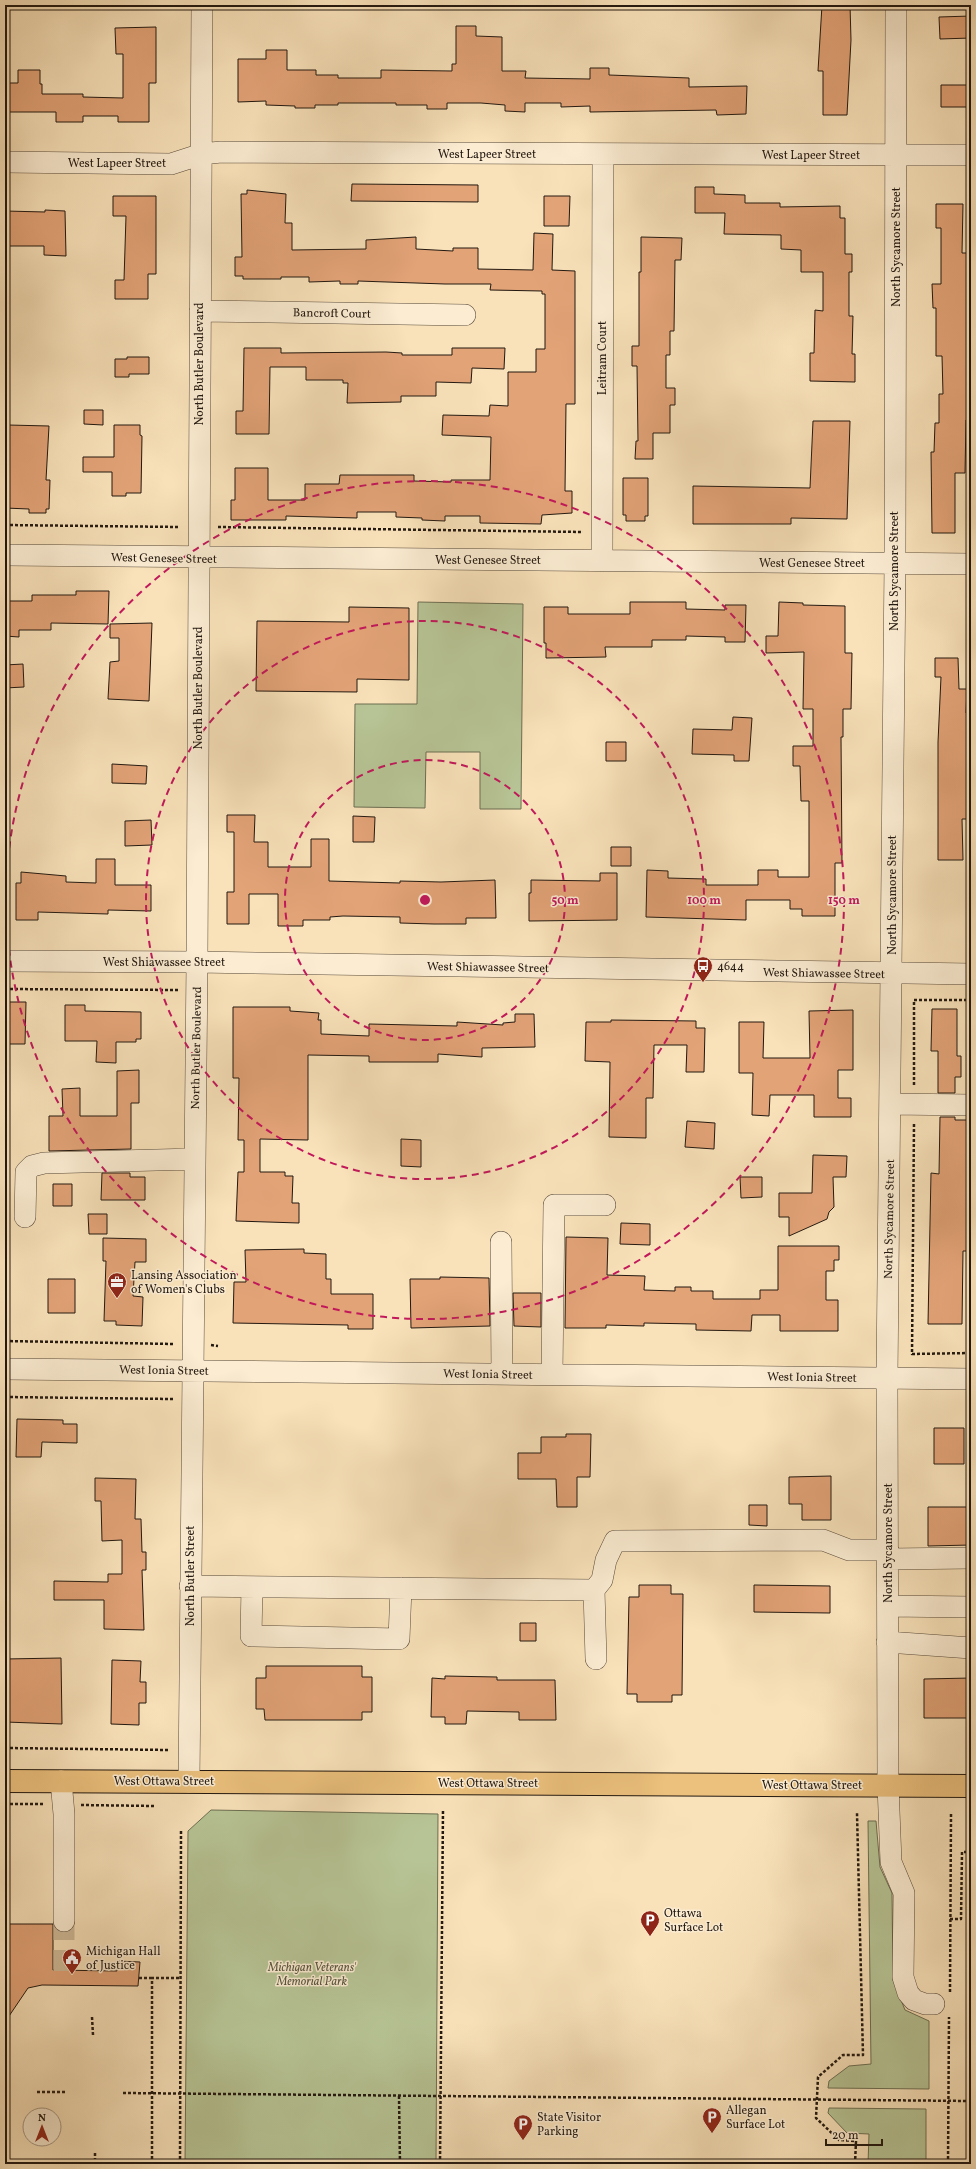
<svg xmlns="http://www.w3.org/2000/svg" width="976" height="2169" viewBox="0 0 976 2169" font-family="Vollkorn,serif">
<rect width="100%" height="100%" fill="#f9e2ba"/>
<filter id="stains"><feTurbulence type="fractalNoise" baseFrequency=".005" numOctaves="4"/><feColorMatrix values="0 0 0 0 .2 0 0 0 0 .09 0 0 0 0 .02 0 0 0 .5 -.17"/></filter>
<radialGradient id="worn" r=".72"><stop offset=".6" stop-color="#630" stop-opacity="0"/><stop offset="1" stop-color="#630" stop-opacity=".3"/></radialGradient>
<path fill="#b7c495" stroke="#6c6e52" d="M418,602L523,604L521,809H480V752H426L425,808L354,807L355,704H417Z
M211,1810L438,1814L436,2164H185L188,1831Z
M868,1821H876L880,1867L892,1893L893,1980L905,2010L929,2021V2089L828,2088L829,2081L849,2066L871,2064Z
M829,2108L926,2109V2164H868L869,2134L847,2133L828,2113Z"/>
<path fill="#e2a377" stroke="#221810" d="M822,5H850L851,40L847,115H823V71H818Z
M971,16V38L940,39L939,17Z
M456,26H476V36L502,37V71H526L525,78L590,79V68H609V75L689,78V87L747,86L746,114L717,115L716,110L590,112V106L561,107V103H525V112L505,111V105L481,103H447V109H427V105H396V103H338V105H315V108H295V106L266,105V101L238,102V59H266V50H287V70H316V75H338V78H381V70L452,71V64H456Z
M156,27V83H149V122H118V116H83V122H56V112H5V83H18V70H40V84H42V94H83V97L123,98V54H116L115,28Z
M941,85H967V107H941Z
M352,184L478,185V202L351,201Z
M695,187H714V194L745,195V203H780V207L840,206V218H845V254H852V272H849V316H853L852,354H855V382L810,381V353H814L815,310L823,311V272H801V250L781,249V235L724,234L725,213H695Z
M247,190L286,194L285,223H292V250L366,249V240L416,237V249L453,251V248H478V269L533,270L534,233L553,234L552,270L575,271V404H566L565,491H572V513L542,515L541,524L480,523V516H445V521L422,520V518L396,517V512H357V518L286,516V520H231V500H235V468H268V500H305V484H339L340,475H414V481L451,482V480H490L491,437L442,435L443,415L489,416L490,405L508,406V372H536V349H545V294H542V291L490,290L491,284H445L358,281V284H340V281L309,282V277H281V279H243V276H235V257H242L241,194H247Z
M113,196H156V274H148V299H115V280H124L126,216H113Z
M544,196H570L569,226H544Z
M936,204H963L962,253H971L970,420H966L965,473H955V533H932L931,452H934L935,423H939V394H943L942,356H936V308H933L932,284H941V228H936Z
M45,210L65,211L66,256L44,255V246H5V211L45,212Z
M641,237L682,238L681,260H675L674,331H670V355H666V388H675V405H670V433H653V459H635L636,441H638L637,366H632V346H639V272H641Z
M244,348H281V353L386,352L402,353V355H452V348H505L504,369L472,368L471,383L436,382V396H401V402L347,403L348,383H343V380H306V367H270L269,434H236V411H243Z
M127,357H149V374H129V377H115V359H127Z
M84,410H103V425L84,424Z
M813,421H850L847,519L791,518V524H693V486L810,488Z
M8,425L49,426L46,480H50L49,509H46V513H29V509L5,508Z
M114,425H140V435L142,436L141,493H126V496H112V472H83V457H114Z
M623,478H648V516H645V521H626V515H623Z
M76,591H109L108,624L51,623V630H19V637L5,636V601H32V595H76Z
M630,602H686V609L725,610V605H746L745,642H725V637L686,636V640H652V647H605L606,657L546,658V643H544V607H568V614H630Z
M779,602L803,603V605L845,606V653H852L851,709H843V737H841L842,863H835V916H802V909H790V900H746V920L646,917L647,870L668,871V878L706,879V885H758V870H778V877H809V801H801L800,766H793V746H813V709H803L804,652L766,653V636H778Z
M349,607L409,608V680L357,679V692L256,691L257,621L349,622Z
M152,623L149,701L108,699L110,662L119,661V638H110V624Z
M935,658H958L959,689H967L966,713H971V819H962L963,860H938V742L941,677H935Z
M23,664L24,687L5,688V665Z
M733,717L752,718L749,761H734V755L692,754L693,729L732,730Z
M606,742H626V761H606Z
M112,764L147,766L146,784L112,783Z
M227,815H255L254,842H268V867H311V839H329V881L400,883V881L441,882L495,880L496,918H466V924H434L400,923V917L343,916L330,917V920H303V926H278V894H249V924H227V892H234V832H227Z
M353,816L375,817L374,842H353Z
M151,820L152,845L125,846V821Z
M611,847H631V866H611Z
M96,859H115V885H151V911L108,910V914L38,912V920H16V883H21V872L66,876V882L96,883Z
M600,873H617V920L529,921V893H531V880L600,881Z
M8,1002H26L25,1044H7Z
M65,1005H85V1011L141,1012V1039H136V1042H116V1063L96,1062L97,1041H65Z
M233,1007H290V1011L319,1013L318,1020H321V1034L369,1036V1024L457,1026V1022L503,1025V1023L515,1022V1014H534L535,1047L482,1048V1057L438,1054V1062H369V1056L308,1055V1140L260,1139V1172H285V1176H293L292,1203H299V1223L236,1221L238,1172H244V1140H238L239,1078H233Z
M932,1009H957V1056H961V1077H955V1093H938V1051H931Z
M853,1010V1070H838V1098H851V1117H814V1095H770L769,1116L752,1115L753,1073H739V1022H764L763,1058H810L809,1011Z
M611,1020L696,1021V1028H705L704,1072H686L687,1045H654L653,1098H646V1138L609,1137L610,1062L585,1061L586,1022H611Z
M139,1070V1103H131V1149L49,1151V1116H63L62,1089L80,1088V1116H117V1071Z
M940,1117H955V1120H971V1217H969L968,1251H963L962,1324H928L931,1173L939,1174Z
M687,1121L715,1123L714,1149L685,1147Z
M401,1139L421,1140V1167L401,1166Z
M813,1155L847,1156L846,1177H833L834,1207L829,1212L827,1219L789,1236V1217H779V1193H812Z
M102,1173H130V1177H145V1200H101Z
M740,1177H762V1197L741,1198Z
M53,1184H72V1206H53Z
M88,1214H107V1234H89Z
M621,1223L650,1224V1245L620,1244Z
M566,1237L608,1238L607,1275L645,1276L644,1290L675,1291V1287H691V1291H713V1299H760V1290H778V1246H839V1260H834V1271H826V1300H838V1331H780V1315H752L751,1331L696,1330V1324L644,1323V1326L606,1325V1328H565Z
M103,1238L146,1239V1262H135L133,1296L143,1297L142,1326L116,1325V1321H104L106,1261H103Z
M304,1249V1253L326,1254V1279H331V1294H373V1329H348V1325L233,1323L234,1282H246L245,1250Z
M440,1277L489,1278L490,1326L411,1328L410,1279H440Z
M48,1279H75V1313H48Z
M513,1293H541V1327L514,1326Z
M17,1419L63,1420V1424H77V1443L42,1442L41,1457H16Z
M934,1428H964V1464H934Z
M566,1434H591L590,1477H577V1507H557L556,1479H518V1453H541V1437H566Z
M831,1476V1520H802V1504H789V1477Z
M95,1478L136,1479L135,1519H141L142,1552H146V1570H142L144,1630L104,1629V1600H54V1581L108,1582V1574H122V1540L102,1541L101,1501H95Z
M749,1505H767V1526L749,1525Z
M928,1507H971V1545L928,1546Z
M639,1585H671V1594H683L682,1695H672V1702H637V1694H627L629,1597H639Z
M754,1585L830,1586V1613L754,1612Z
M520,1623H536V1641H520Z
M61,1658L62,1724L5,1722V1659Z
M112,1660L141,1661L140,1682H146V1703H139V1725L111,1724Z
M266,1666H362V1677H372V1712H362V1720H265L264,1709H256V1678H266Z
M445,1676L497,1677V1680H555L556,1720H519V1712L467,1711L466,1724H445V1717H431L432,1678L445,1679Z
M971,1678V1718H924V1679Z
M5,1924H53V1970L117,1971V1961L140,1962L138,1986L42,1985L28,1988L5,2022Z"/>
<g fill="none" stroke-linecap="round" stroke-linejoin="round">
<path stroke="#ceba98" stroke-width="21" stroke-dasharray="21 10" stroke-linecap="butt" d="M64,1971V1921"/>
<defs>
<path id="minor" d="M896,5L895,563L887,1378L888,1785L891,1862L904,1893L903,1977L908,1993L914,2000L925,2004H934
M5,162L171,164L202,154L221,152L971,155
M200,311L465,315
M5,555L971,564
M602,561L603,155
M5,961L197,962L971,974
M891,1104L971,1105
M25,1217L26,1172L32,1166L44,1163L194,1159
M501,1242L502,1374
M5,1369L971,1379
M552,1374L554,1205H605
M888,1559L971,1558
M190,1586L594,1590L602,1580L606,1560L615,1541L823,1540L849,1550H888
M252,1587L251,1636L399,1639L401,1588
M594,1590L596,1659
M888,1606L971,1607
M887,1642L971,1648
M61,1781L64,1814V1921
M189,1782L197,962L202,5"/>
<path id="major" d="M5,1781L971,1786"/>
</defs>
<use href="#minor" stroke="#584a3a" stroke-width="22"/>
<use href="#major" stroke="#221810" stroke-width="24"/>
<path stroke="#221810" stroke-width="2.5" stroke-dasharray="3 2" stroke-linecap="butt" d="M5,525L179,527
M218,527L583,532
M5,989L178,990
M914,1085V1000H971
M914,1124L912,1354L971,1353
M5,1341L174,1344
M211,1345L218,1346
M5,1397L173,1399
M5,1748L170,1750
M5,1804H44
M81,1805L155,1806
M950,1919H961L962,1852H971
M139,1978H152
M950,1992L951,1814
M92,2017L93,2035
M37,2092H65
M123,2093L971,2101
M399,2096L400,2164
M95,2153V2164
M152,2164V1978H181
M180,2164L181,1831
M440,2164L443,1809
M855,2164L856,2141L839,2140L816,2118L818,2077L843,2055H863L857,1813
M948,2164L949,2017"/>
<use href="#minor" stroke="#fbecd2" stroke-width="21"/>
<use href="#major" stroke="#ecc17d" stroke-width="22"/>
</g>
<g fill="none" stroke="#c2185b" stroke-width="2" stroke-dasharray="7 5">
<circle cx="425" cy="900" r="140"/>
<circle cx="425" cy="900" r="279"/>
<circle cx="425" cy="900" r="419"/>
</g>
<defs>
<symbol id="bus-pin" viewBox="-11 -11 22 30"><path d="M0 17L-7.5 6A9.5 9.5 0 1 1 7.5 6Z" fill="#8f2418" stroke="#fbecd2"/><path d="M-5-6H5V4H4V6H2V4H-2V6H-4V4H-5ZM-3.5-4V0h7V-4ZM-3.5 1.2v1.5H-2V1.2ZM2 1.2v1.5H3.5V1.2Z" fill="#fff"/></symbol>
<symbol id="office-pin" viewBox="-11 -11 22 30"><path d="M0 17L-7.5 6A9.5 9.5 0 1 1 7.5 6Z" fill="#8f2418" stroke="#fbecd2"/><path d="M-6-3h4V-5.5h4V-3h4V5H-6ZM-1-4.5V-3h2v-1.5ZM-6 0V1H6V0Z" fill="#fff"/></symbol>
<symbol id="parking-pin" viewBox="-11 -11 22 30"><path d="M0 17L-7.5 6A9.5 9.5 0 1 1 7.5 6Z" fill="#8f2418" stroke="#fbecd2"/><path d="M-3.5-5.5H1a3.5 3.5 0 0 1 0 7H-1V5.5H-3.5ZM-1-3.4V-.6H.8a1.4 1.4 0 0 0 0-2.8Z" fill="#fff"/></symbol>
<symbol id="civic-pin" viewBox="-11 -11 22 30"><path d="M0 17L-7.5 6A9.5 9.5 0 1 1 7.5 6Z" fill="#8f2418" stroke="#fbecd2"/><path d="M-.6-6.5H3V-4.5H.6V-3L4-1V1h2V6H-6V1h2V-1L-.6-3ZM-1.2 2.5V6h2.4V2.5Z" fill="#fff"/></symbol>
</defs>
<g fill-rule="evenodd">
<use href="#bus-pin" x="692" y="955" width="22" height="30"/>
<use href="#office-pin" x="106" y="1271" width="22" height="30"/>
<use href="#parking-pin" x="639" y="1909" width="22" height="30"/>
<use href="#civic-pin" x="61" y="1947" width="22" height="30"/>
<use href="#parking-pin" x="701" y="2106" width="22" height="30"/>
<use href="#parking-pin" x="512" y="2113" width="22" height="30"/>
</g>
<g text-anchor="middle" stroke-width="3" stroke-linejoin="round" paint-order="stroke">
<g font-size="12" fill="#221810" stroke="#fbecd2">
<text x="487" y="158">West Lapeer Street</text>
<text x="811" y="159">West Lapeer Street</text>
<text x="117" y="167">West Lapeer Street</text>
<text transform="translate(896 247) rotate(-90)" y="4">North Sycamore Street</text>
<text transform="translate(332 313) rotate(1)" y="4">Bancroft Court</text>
<text transform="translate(602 358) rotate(-90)" y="4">Leitram Court</text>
<text transform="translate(199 364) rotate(-90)" y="4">North Butler Boulevard</text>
<text transform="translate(164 558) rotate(1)" y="4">West Genesee Street</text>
<text x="488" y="564">West Genesee Street</text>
<text x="812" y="567">West Genesee Street</text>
<text transform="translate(894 571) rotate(-90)" y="4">North Sycamore Street</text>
<text transform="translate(198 688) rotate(-90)" y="4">North Butler Boulevard</text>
<text transform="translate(892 895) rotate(-90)" y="4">North Sycamore Street</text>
<text x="164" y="966">West Shiawassee Street</text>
<text transform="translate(488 967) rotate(1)" y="4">West Shiawassee Street</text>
<text transform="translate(824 973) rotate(1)" y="4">West Shiawassee Street</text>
<text transform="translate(196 1048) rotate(-89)" y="4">North Butler Boulevard</text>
<text transform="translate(889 1219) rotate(-89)" y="4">North Sycamore Street</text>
<text transform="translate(164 1370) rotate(1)" y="4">West Ionia Street</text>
<text transform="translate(488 1374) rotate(1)" y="4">West Ionia Street</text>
<text transform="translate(812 1377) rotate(1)" y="4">West Ionia Street</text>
<text transform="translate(888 1543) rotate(-90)" y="4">North Sycamore Street</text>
<text transform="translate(190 1576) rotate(-90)" y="4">North Butler Street</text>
<text x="164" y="1785">West Ottawa Street</text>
<text x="488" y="1787">West Ottawa Street</text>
<text x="812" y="1789">West Ottawa Street</text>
</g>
<g font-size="12" fill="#221810" stroke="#fbecd2" text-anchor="start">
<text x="717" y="970">4644</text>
<text x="131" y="1279">Lansing Association<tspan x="131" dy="14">of Women's Clubs</tspan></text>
<text x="664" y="1917">Ottawa<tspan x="664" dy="14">Surface Lot</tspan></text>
<text x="86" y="1955">Michigan Hall<tspan x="86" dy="14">of Justice</tspan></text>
<text x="726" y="2114">Allegan<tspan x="726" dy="14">Surface Lot</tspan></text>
<text x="537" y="2121">State Visitor<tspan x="537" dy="14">Parking</tspan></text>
</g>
<g font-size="12" font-style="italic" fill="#56543f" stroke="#fbecd2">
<text x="312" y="1971">Michigan Veterans'<tspan x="312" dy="14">Memorial Park</tspan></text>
</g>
</g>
<circle cx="425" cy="900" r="6" fill="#c2185b" stroke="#fbecd2" stroke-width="2"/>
<g font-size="12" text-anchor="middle" font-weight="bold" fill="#c2185b" stroke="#fbecd2" stroke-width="3" stroke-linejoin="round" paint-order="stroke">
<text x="565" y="904">50 m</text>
<text x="704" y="904">100 m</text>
<text x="844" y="904">150 m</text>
</g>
<rect width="976" height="2169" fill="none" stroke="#f9e2ba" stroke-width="20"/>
<rect x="6" y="6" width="964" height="2157" fill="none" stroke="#221810" stroke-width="2"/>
<rect x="10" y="10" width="956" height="2149" fill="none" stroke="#221810"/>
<g transform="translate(42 2127)"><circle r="19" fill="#fbecd2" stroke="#a49784"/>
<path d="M0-3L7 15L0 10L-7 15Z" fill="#8f2418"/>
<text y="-6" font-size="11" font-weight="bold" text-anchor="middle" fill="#221810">N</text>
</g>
<path d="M826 2139v6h56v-6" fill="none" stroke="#221810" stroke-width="2"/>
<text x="832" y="2139" font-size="12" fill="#221810" stroke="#fbecd2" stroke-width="3" paint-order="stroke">20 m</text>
<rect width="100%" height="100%" filter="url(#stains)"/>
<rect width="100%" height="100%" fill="url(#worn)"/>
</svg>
